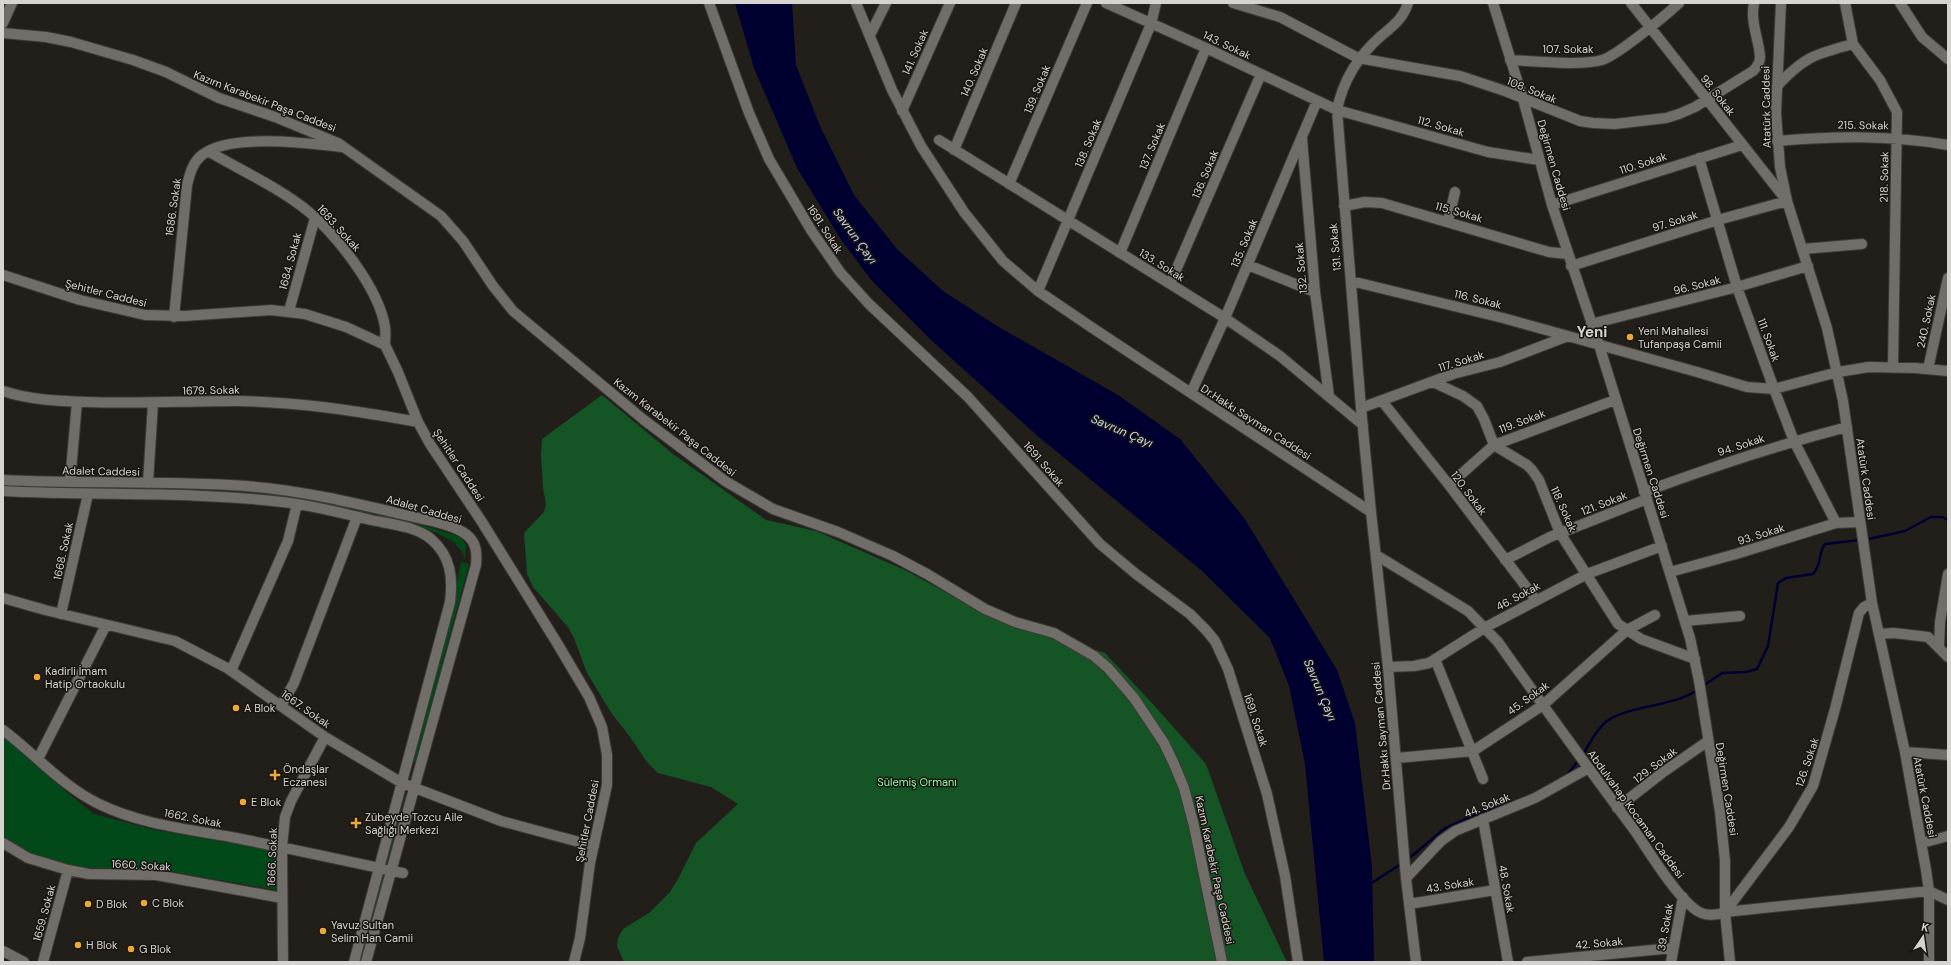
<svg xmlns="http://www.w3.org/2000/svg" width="1951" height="965" viewBox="0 0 1951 965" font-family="'DM Sans',sans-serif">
<rect width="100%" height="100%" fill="#221f1b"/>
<path fill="#024818" d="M105,487C171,489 237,489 302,498C355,506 410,521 461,537L466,545L465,560L463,553L454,542L435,532L313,502L105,489Z
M461,562L469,564L416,762H413L447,633Z
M3,737L32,760L63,789L94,814L155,830L276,851L277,890L161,870L91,868L56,863L24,850L3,836Z
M406,793L407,794L361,961H359Z"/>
<path fill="#155525" d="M602,395L673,454L766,520L816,531L907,571L994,619L1105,653L1151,702L1206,764L1245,874L1287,962H624L617,946L618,938L623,929L649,913L670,892L678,879L696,843L738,804L711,787L658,773L647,762L628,734L612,714L587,673L574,638L568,627L533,587L527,574L524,533L544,512L546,504L543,488L541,455L542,439Z"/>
<path fill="#000030" d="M735,3H792L796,65L820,126L854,195L897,249L943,291L997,326L1118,395L1180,439L1244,518L1292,596L1337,670L1355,723L1372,867L1374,962H1324L1305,764L1289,686L1270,638L1201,570L1040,438L931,340L872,281L842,241L797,168L754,68Z"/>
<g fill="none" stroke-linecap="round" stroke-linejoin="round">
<path stroke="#000030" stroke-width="2.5" d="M1864,540L1905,531L1931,517H1942L1948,520
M1703,686L1722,673L1746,672L1757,669L1768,646L1778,583L1786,578L1813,574C1822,565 1818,553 1825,544L1860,540
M1582,756C1589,745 1596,729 1607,721C1630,705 1673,707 1697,690
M1567,775L1579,760
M1407,860L1444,829L1468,818L1502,806
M1370,884L1401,864"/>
<defs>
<path id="minor" d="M709,3L749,113L769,159L811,230L840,272L869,304L968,397L1100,544L1136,574L1190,614L1206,630L1215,641L1228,669L1267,794L1285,876L1298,962
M856,3L892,90L921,146L964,212L1003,261L1038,291L1091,327L1371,512L1388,667L1406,878L1416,962
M1106,3L1206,48L1337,110L1488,152L1539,160
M1233,3L1280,17L1358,58L1460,76L1505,91L1580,121L1593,123L1615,124L1666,118L1679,114L1695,107L1753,71C1757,67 1760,63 1760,57C1759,39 1750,23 1754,3
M1493,3L1523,99L1552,205L1599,345L1690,638L1699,681L1720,812L1725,861V912L1730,962
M1781,3L1776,113L1780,167L1787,201L1827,328L1843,401L1872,603L1905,752L1926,870L1929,891V962
M1845,3L1853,44L1880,80L1897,112L1893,367
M1900,3L1922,37L1948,59
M3,23L12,3
M3,33L46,37L71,42L133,60L166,72L219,98L275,117L338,143L441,216L463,241L493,286L513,311L644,420L725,481L773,509L838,532L893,556L927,574L985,609L1015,622L1054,633L1094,656L1108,668L1134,698L1164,743L1174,764L1184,788L1194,826L1222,962
M870,35L886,3
M1510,60C1533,61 1582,66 1602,60C1618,55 1666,15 1679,3
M1777,86C1804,57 1815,54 1853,44
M902,111L950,3
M1302,139L1315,292L1329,396
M939,140L1225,318L1280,356L1363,425
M1777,141C1836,136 1889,135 1948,145
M954,150L1016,3
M208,151C240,170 280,188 309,212C338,237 379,289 385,327C386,333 385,340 385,345
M1699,158L1737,287L1774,389L1794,441L1836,523
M1009,184L1087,3
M1552,205L1742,145
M1344,206L1365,202L1382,203L1549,252L1567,254
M1448,221L1455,192
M1803,249L1862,244
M1120,253L1206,48
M1248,265L1315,292
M1571,266L1718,220L1787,201L1631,3
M3,275L80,300L145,315L184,316L271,310L305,314L346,327L385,345L398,372L418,422L430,444L482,522L557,643L589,697L602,727L607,755V785L590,863L580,938L574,962
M1351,281L1503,318L1697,372L1747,387L1774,389L1838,372L1869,367L1915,368L1948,371
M1170,284L1261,74
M1038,291L1151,24L1156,3
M289,311L315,218
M174,317L187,185C190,174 192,163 202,155C229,133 307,143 341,147
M1591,324L1737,287L1808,266
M1928,369L1948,278
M1433,382L1463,396L1477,406L1484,419L1494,445L1527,465L1532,470L1539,480L1560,533L1618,624L1641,639L1695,659
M3,391C30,400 58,401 87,402C137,404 187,401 238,401C299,402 358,411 418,422
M1191,393L1225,318L1317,101
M1382,401L1449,485L1536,600
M1361,408L1453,374L1500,362L1568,336
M3,480C84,484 165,480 246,486C299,490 350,502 401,514C420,519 452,523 467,535C477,543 477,554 476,565L366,962
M70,482L77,402
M148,483L153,403
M1449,485L1494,445L1615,400
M3,491C96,496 189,491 282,502C312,505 341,513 371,520C390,524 415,526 431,539C451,556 453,578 450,602L354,962
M1644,492C1711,467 1778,445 1847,427
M1371,512L1361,408L1337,110C1343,80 1358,56 1381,36C1393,26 1403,19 1408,3
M1376,555L1468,611L1498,642C1543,706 1589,769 1635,831C1650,853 1676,896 1696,910C1704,916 1716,916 1725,912L1929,891L1948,900
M1505,560L1550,537L1647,499
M1670,572L1736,554L1836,523L1860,522
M3,598L45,610L175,641L227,668L325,737L402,783L501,821L594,846
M61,614L88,494
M1685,621L1740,616
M1879,634L1894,633L1928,637L1948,657
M1939,647L1940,622L1948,574
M1435,659L1483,779
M1388,667L1414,666L1429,663L1486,627L1587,574L1662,546
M231,671L288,541L297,504
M281,706L294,683L357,517
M3,730C35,754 62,786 99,804C140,824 186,829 231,837C288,848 346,861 403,873
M1905,752L1948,755
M1397,758L1473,751L1543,705L1627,630L1655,615
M38,759L106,625
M1617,808L1662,773L1708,741
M1483,819L1508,962
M3,843L28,858L68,870L89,874L156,875L282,898
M1922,843L1948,836
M1406,878L1441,841L1455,831L1535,798L1587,769
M1409,904L1495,890
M1725,912L1789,827L1813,786L1835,709L1859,613L1864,607L1872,603
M3,951L24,962
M43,962L68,870
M283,962L282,847L285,817L291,801L325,737
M1527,962L1673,948
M1671,962L1683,897"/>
</defs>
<use href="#minor" stroke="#3c3a37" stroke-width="12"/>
<use href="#minor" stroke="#716d69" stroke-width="10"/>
</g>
<g fill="#eda83c" stroke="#191512" stroke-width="1.5">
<circle cx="1630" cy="337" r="4"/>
<circle cx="37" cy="677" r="4"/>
<circle cx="236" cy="708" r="4"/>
<path d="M273 769h4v4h4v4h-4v4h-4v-4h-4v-4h4z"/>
<circle cx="243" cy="802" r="4"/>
<path d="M354 817h4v4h4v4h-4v4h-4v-4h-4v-4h4z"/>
<circle cx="144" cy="903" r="4"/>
<circle cx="88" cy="904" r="4"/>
<circle cx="323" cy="931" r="4"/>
<circle cx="78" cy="945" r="4"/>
<circle cx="131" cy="949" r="4"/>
</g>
<g text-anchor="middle" stroke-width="3" stroke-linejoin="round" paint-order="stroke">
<g font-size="11" fill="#d6d4d1" stroke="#191512">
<text transform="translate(1227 45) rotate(25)" y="4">143. Sokak</text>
<text x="1568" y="53">107. Sokak</text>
<text transform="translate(915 52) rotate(-66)" y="4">141. Sokak</text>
<text transform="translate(974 72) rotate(-67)" y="4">140. Sokak</text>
<text transform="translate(1037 89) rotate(-67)" y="4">139. Sokak</text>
<text transform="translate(1532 90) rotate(22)" y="4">108. Sokak</text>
<text transform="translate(1718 95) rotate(52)" y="4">98. Sokak</text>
<text transform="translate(265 101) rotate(21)" y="4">Kazım Karabekir Paşa Caddesi</text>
<text transform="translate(1766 107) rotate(-91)" y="4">Atatürk Caddesi</text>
<text transform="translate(1863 125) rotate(1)" y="4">215. Sokak</text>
<text transform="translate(1441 126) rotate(16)" y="4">112. Sokak</text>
<text transform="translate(1088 143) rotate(-67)" y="4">138. Sokak</text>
<text transform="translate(1152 146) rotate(-67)" y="4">137. Sokak</text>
<text transform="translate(1643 163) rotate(-18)" y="4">110. Sokak</text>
<text transform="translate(1554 165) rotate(74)" y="4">Değirmen Caddesi</text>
<text transform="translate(1205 174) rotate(-67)" y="4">136. Sokak</text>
<text transform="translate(1884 177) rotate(-89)" y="4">218. Sokak</text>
<text transform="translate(173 207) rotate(-82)" y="4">1686. Sokak</text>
<text transform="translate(1459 212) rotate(16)" y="4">115. Sokak</text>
<text transform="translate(1675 221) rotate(-17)" y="4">97. Sokak</text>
<text transform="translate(339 228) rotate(48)" y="4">1683. Sokak</text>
<text transform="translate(825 229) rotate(57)" y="4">1691. Sokak</text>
<text transform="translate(1244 243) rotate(-67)" y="4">135. Sokak</text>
<text transform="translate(1335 247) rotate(-95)" y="4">131. Sokak</text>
<text transform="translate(290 261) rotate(-75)" y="4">1684. Sokak</text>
<text transform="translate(1162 265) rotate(32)" y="4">133. Sokak</text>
<text transform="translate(1301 268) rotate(-95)" y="4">132. Sokak</text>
<text transform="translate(1697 285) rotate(-14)" y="4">96. Sokak</text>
<text transform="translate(106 293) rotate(14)" y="4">Şehitler Caddesi</text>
<text transform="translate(1478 299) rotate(14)" y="4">116. Sokak</text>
<text transform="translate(1926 321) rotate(-78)" y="4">240. Sokak</text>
<text transform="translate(1769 340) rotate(70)" y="4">111. Sokak</text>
<text transform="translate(1461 361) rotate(-17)" y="4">117. Sokak</text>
<text transform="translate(211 390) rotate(-1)" y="4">1679. Sokak</text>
<text transform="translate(1522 421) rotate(-21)" y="4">119. Sokak</text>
<text transform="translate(1256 422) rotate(33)" y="4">Dr.Hakkı Sayman Caddesi</text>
<text transform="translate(675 427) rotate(38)" y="4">Kazım Karabekir Paşa Caddesi</text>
<text transform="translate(1741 445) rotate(-18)" y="4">94. Sokak</text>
<text transform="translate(1044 464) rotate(49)" y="4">1691. Sokak</text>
<text transform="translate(459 465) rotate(57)" y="4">Şehitler Caddesi</text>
<text transform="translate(101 471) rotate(1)" y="4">Adalet Caddesi</text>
<text transform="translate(1651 473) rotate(72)" y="4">Değirmen Caddesi</text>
<text transform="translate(1866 479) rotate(82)" y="4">Atatürk Caddesi</text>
<text transform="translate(1469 493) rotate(53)" y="4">120. Sokak</text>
<text transform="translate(1604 503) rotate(-21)" y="4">121. Sokak</text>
<text transform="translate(424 509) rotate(16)" y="4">Adalet Caddesi</text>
<text transform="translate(1564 509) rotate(66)" y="4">118. Sokak</text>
<text transform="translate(1761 534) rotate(-17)" y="4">93. Sokak</text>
<text transform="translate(63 551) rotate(-78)" y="4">1668. Sokak</text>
<text transform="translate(1518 596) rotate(-28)" y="4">46. Sokak</text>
<text transform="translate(1528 698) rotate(-36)" y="4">45. Sokak</text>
<text transform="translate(306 709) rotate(35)" y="4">1667. Sokak</text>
<text transform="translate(1256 720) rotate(72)" y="4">1691. Sokak</text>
<text transform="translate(1381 726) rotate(-95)" y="4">Dr.Hakkı Sayman Caddesi</text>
<text transform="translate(1807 762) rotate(-71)" y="4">126. Sokak</text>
<text transform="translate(1655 765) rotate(-37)" y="4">129. Sokak</text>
<text transform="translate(1727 789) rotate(81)" y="4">Değirmen Caddesi</text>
<text transform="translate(1925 797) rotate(79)" y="4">Atatürk Caddesi</text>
<text transform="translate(1487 805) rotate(-22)" y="4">44. Sokak</text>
<text transform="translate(1636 814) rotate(54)" y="4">Abdulvahap Kocaman Caddesi</text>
<text transform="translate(193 818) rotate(11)" y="4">1662. Sokak</text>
<text transform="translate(587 821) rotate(-79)" y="4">Şehitler Caddesi</text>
<text transform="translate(272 857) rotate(-88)" y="4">1666. Sokak</text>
<text transform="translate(141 865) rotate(3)" y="4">1660. Sokak</text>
<text transform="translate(1215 870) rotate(78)" y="4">Kazım Karabekir Paşa Caddesi</text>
<text transform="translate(1450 885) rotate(-9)" y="4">43. Sokak</text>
<text transform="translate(1507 889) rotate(80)" y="4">48. Sokak</text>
<text transform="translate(44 913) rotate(-75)" y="4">1659. Sokak</text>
<text transform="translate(1665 927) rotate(-80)" y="4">39. Sokak</text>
<text transform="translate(1599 943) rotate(-5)" y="4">42. Sokak</text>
</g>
<g font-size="11" fill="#d6d4d1" stroke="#191512" text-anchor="start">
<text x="1638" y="335">Yeni Mahallesi<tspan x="1638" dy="13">Tufanpaşa Camii</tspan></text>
<text x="45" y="675">Kadirli İmam<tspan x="45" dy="13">Hatip Ortaokulu</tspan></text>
<text x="244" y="712">A Blok</text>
<text x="283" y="773">Öndaşlar<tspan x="283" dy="13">Eczanesi</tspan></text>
<text x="251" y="806">E Blok</text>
<text x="365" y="821">Zübeyde Tozcu Aile<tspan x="365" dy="13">Sağlığı Merkezi</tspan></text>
<text x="152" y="907">C Blok</text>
<text x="96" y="908">D Blok</text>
<text x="331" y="929">Yavuz Sultan<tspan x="331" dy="13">Selim Han Camii</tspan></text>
<text x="86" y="949">H Blok</text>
<text x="139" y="953">G Blok</text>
</g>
<g font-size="11" fill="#8ff89f" stroke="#191512">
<text x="917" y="786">Sülemiş Ormanı</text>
</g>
<g font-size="12" font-style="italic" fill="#cbd7ec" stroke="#191512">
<text transform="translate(855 236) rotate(54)" y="4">Savrun Çayı</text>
<text transform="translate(1122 431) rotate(23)" y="4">Savrun Çayı</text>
<text transform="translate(1320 690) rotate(67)" y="4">Savrun Çayı</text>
</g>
<g font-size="15" font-weight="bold" fill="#d6d4d1" stroke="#191512">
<text x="1592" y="337">Yeni</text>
</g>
</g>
<rect width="1951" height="965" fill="none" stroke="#d6d4d1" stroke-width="8"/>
<g transform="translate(1923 937) rotate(13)" stroke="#191512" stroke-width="3" paint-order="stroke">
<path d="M0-3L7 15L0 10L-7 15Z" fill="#d6d4d1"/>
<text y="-6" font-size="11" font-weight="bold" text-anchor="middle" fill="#d6d4d1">K</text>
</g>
</svg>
